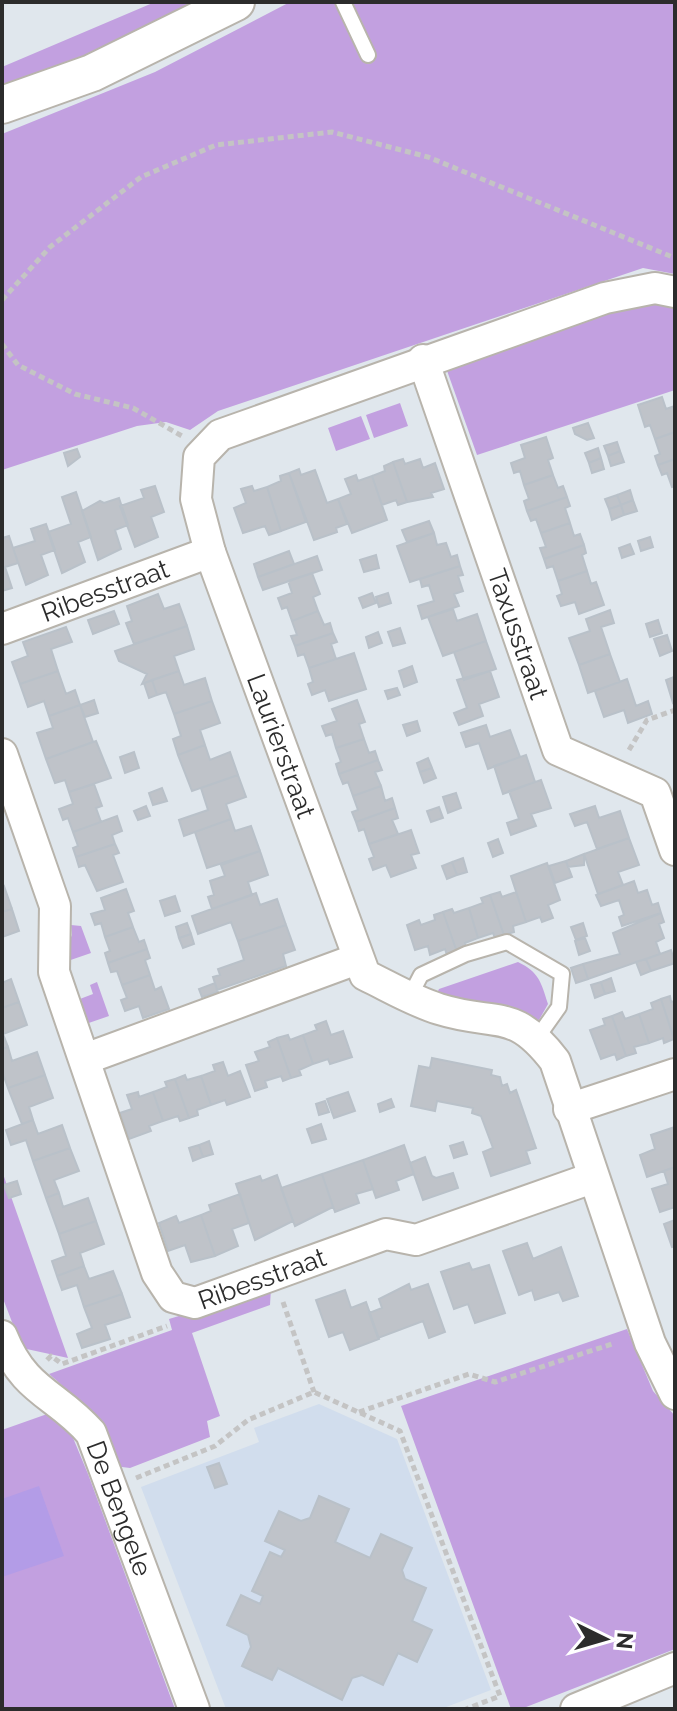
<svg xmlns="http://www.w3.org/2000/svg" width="677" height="1711" viewBox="0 0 677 1711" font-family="Raleway,sans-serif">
<rect width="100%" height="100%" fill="#e0e7ed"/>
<path fill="#d1dded" d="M319,1404L397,1439L491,1690L441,1709H226L141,1487L259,1442L254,1428Z"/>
<path fill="#c2a0e0" d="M155,2H202L138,35L2,89V67Z
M290,2H675V274L643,268L218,411L190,430L166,422L137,426L2,470V134L155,72Z
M644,298L675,304V390L477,455L445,365Z
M400,403L408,426L374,438L366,415Z
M361,416L370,439L336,451L328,428Z
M71,925L81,926L91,953L59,964L72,935Z
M518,962C539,972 541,982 548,1004L539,1020L436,995L439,989Z
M97,982L109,1016L80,1026L72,1002L93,994L90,985Z
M2,1171L68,1358L22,1348L2,1296Z
M271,1288L270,1305L192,1333L220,1416L207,1421L210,1437L130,1468L114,1466C102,1422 83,1403 49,1374L172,1330L169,1319Z
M627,1329L653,1391L675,1416V1649L521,1709H511L401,1406Z
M50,1413L71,1433L88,1474L175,1709H2V1430Z"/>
<path fill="#b39ce7" d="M39,1486L64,1556L2,1577V1499Z"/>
<path fill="#bfc3c9" stroke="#b9c1c9" stroke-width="2" d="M662,397L666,409L675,406V432L655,439L650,425L645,427L638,405Z
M588,423L594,438L587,440L575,434L573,428Z
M675,432V459L658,465L655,456L660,454L655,439Z
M546,437L553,458L548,460L553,475L524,485L520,471L514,473L511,463L525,458L521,445Z
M617,442L620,451L608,456L604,446Z
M598,448L601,458L589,463L585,453Z
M77,449L80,457L68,466L64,453Z
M620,451L624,462L611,466L608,456Z
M601,458L604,469L592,473L589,463Z
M403,459L405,464L420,459L423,468L435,463L444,489L431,493L433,497L407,502L393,462Z
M675,459V486L672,487L667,473L662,475L658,465Z
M393,462L407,502L398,505L396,500L382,505L372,476L385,471L384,466Z
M299,469L301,475L315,470L327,503L338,499L347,524L336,528L337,532L314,540L289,473Z
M289,473L306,522L281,531L267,487L281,481L280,476Z
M356,475L358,481L372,476L387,520L352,533L338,499L351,494L345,479Z
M553,475L558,488L563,486L567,497L527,511L524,501L529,499L524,485Z
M155,486L164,512L151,517L158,537L135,547L120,506L144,498L141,490Z
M252,486L254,491L267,487L281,531L269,535L265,526L243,533L234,508L246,503L241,489Z
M630,490L633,500L621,505L617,495Z
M76,492L91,537L78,542L85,562L62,573L48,532L71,524L62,497Z
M617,495L621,505L609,509L605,499Z
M567,497L570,506L565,508L570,523L541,533L536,519L531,521L527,511Z
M119,498L128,525L115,530L121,549L98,560L82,511L100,501L104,503Z
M633,500L637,511L624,515L621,505Z
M621,505L624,515L612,520L609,509Z
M429,521L434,533L407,542L402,530Z
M570,523L574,536L580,534L584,545L544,559L540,548L546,547L541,533Z
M46,524L55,550L41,555L48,575L26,585L13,548L35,541L31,529Z
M434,533L437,545L446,543L451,557L457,555L460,566L410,582L397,546Z
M9,536L18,563L5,567L12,588L2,591V538Z
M650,537L653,547L641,551L638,541Z
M630,544L634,554L622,558L619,548Z
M584,545L586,553L582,555L587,571L558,581L553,566L547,568L544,559Z
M289,551L294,564L258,577L254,564Z
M376,555L379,568L364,572L360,560Z
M317,556L322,570L263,590L258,577Z
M460,566L463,575L458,576L463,591L454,594L459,606L422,619L418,606L434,601L429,585L422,587L420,579Z
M587,571L591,584L596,582L604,605L579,614L575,602L561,606L557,596L562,594L558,581Z
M312,573L320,594L313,597L318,611L292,621L287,607L282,609L278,598L292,593L288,581Z
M372,593L376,603L363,608L359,598Z
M388,593L391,603L379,607L376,597Z
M158,594L164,609L179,604L187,626L134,644L126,623L132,621L127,606Z
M453,609L457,621L477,614L486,641L443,656L428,617Z
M610,610L614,623L601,627L610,654L579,665L569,638L590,631L586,619Z
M114,611L119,624L93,634L88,620Z
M318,611L324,625L330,623L333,633L295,646L291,636L297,635L292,621Z
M658,620L662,633L650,637L646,624Z
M187,626L194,649L174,656L179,671L142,684L147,674L119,661L115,651Z
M66,627L72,642L51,649L58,671L20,684L12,662L28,656L23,642Z
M400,628L405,643L393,646L388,632Z
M378,632L382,643L369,648L366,637Z
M333,633L337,642L331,644L336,659L309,668L304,654L298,656L295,646Z
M667,635L672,651L660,656L654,639Z
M486,641L496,669L464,680L454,652Z
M354,653L366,689L329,701L325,690L312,695L308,684L313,682L309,668Z
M610,654L620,682L588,693L579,665Z
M412,666L417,682L404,687L399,671Z
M58,671L66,694L75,690L80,705L49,716L44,701L28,707L20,684Z
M179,671L184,685L205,678L212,701L174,714L166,692L157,695L152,680Z
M490,671L499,697L479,704L483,716L459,725L454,713L467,708L457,680Z
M674,677L675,702L673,703L666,680Z
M627,679L636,706L648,701L652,714L628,723L624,710L604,717L595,691Z
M152,680L157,695L149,698L144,683Z
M397,688L400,695L388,699L385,691Z
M94,700L98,713L85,717L80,705Z
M357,700L365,722L359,724L364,739L336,748L332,734L326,736L322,726L337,721L332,709Z
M212,701L220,723L200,730L205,745L178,755L173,739L181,736L174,714Z
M80,705L93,742L46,759L37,733L53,728L49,716Z
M417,721L420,731L407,736L403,725Z
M486,725L490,737L510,730L520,757L488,769L479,743L466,747L461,733Z
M364,739L369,753L375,751L378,760L339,774L336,764L341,762L336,748Z
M96,741L111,778L69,792L65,780L55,783L46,759Z
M205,745L210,760L230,752L238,775L192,791L178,755Z
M134,752L139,768L125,773L120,757Z
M526,755L535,782L503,794L494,766Z
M428,758L432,768L420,772L417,763Z
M378,760L382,770L375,772L381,786L353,796L348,782L343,784L339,774Z
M432,768L436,778L424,783L420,772Z
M238,775L246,797L226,804L231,819L184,836L179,820L208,810L201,788Z
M541,780L551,808L531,814L536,826L511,835L507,823L519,819L509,791Z
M94,784L102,806L96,808L101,822L73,832L68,818L63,820L59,809L73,804L69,792Z
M381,786L385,801L392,798L395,808L356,822L352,812L358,810L353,796Z
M162,788L167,801L153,805L149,793Z
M456,793L461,808L448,813L443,797Z
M146,806L150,816L138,820L134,811Z
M595,806L599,818L620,811L629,838L597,849L587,822L575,826L570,814Z
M439,807L443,818L431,822L427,811Z
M395,808L398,818L392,820L398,834L369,844L364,829L359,831L356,822Z
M117,816L122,831L112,835L115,844L76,857L73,848L78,846L73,832Z
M231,819L235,831L251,826L260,851L207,868L195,832Z
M411,830L419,853L411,855L416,868L391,877L386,865L373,870L369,859L374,857L369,844Z
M629,838L639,865L618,872L623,885L598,894L584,854Z
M498,839L503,853L493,857L488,843Z
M115,844L119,853L113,855L123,882L97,891L85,865L79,867L76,857Z
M260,851L268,875L248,882L252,895L212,909L208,897L214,895L210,881L225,876L221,865Z
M584,854V865L568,867L566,861Z
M463,858L467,872L457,875L452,862Z
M566,861L572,877L555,883L549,866Z
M452,862L457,875L447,879L442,866Z
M547,863L560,900L548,905L553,918L542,922L540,917L526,922L511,876Z
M634,881L638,893L647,890L652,905L658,903L661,913L622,926L619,917L624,915L619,900L601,906L596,895Z
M4,886L12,909L2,912V887Z
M126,889L134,911L128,913L133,927L105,937L101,923L95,925L91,914L105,910L101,898Z
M500,892L502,897L516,892L526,922L513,926L514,932L504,935L490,895Z
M256,893L260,905L277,899L286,925L238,941L231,922L198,934L192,916Z
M490,895L504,935L495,938L493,933L478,938L469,908L483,903L481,898Z
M175,896L180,911L165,916L160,901Z
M469,908L478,938L465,943L466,948L457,952L443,912L452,909L454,913Z
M12,909L19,931L2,937V912Z
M443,912L457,952L447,955L445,949L430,955L428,946L415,950L407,925L419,920L421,925L435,920L434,915Z
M661,913L664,922L659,924L664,938L656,942L660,954L588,979L583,964L620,954L613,933Z
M187,923L191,934L179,938L176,927Z
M583,923L587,936L576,940L571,927Z
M286,925L295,950L283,954L286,966L217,990L213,977L220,975L218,969L244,960L238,941Z
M133,927L139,942L144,940L147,949L108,963L105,953L110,951L105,937Z
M191,934L194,944L183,948L179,938Z
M585,938L590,951L579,955L575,941Z
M147,949L150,958L145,960L150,975L122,985L117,971L111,972L108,963Z
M671,950L675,963L651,971L646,959Z
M646,959L651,971L641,975L636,962Z
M583,964L588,979L576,983L571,968Z
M150,975L155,990L161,987L169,1009L143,1018L139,1006L125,1011L121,1000L127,998L122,985Z
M611,978L615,991L605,994L601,982Z
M11,979L19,1002L2,1008V983Z
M601,982L605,994L595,998L591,985Z
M215,983L218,992L202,997L199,989Z
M670,996L671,1002L675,1001L674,1039L661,999Z
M661,999L674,1039L664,1043L663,1038L649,1043L639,1014L653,1009L651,1003Z
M19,1002L27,1025L3,1034L8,1047L2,1049V1008Z
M622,1012L625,1019L639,1014L649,1043L634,1047L636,1053L626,1056L612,1016Z
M612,1016L626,1056L617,1060L615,1054L601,1059L590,1030L605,1025L603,1019Z
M326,1021L331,1035L343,1031L352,1057L330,1064L328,1059L313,1064L303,1035L317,1030L315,1025Z
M288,1035L290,1040L303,1035L313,1064L299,1070L301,1075L291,1078L277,1038Z
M277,1038L291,1078L283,1081L281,1076L265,1081L267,1087L255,1091L246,1065L259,1061L255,1052L270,1047L268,1042Z
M8,1047L12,1061L37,1052L45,1075L8,1088L2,1071V1049Z
M432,1058L492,1070L491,1075L500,1077L502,1086L507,1084L510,1093L516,1090L536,1148L526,1151L530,1163L491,1176L483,1152L493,1148L481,1116L472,1113L473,1108L437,1101L435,1111L411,1106L419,1066L430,1068Z
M223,1062L228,1076L240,1071L250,1097L227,1105L225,1100L211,1105L201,1076L215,1071L213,1065Z
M45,1075L53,1098L29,1107L33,1120L22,1124L8,1088Z
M185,1075L187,1080L201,1076L211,1105L197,1110L198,1115L189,1118L175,1079Z
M175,1079L189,1118L180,1121L178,1116L163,1121L153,1092L167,1087L165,1082Z
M138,1092L139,1097L153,1092L163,1121L149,1126L151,1131L129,1139L120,1113L132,1109L127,1095Z
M348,1092L355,1111L334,1118L327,1099Z
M391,1099L394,1107L380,1112L378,1104Z
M325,1101L329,1112L319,1115L316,1104Z
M33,1120L38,1134L62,1125L70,1148L33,1161L26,1140L11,1145L6,1130Z
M321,1124L326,1139L312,1143L307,1129Z
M675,1127V1167L647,1177L640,1155L655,1149L651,1135Z
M209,1141L213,1154L203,1157L199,1145Z
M463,1142L467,1154L454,1158L450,1146Z
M199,1145L203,1157L193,1161L189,1148Z
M404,1145L414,1174L396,1181L399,1190L376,1198L363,1160Z
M70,1148L79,1171L54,1180L59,1193L46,1198L33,1161Z
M425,1157L432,1176L436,1178L453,1173L458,1188L423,1200L410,1163Z
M363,1160L373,1189L356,1194L359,1203L335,1212L322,1174Z
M675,1167V1207L660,1212L652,1189L668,1184L664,1171Z
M322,1174L333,1207L295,1226L281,1188Z
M277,1175L293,1221L255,1240L236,1184L260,1176L262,1181Z
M17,1181L21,1194L9,1198L4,1185Z
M59,1193L63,1207L88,1198L96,1221L59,1234L46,1198Z
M240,1194L249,1223L232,1229L238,1246L215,1256L201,1215L211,1211L209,1205Z
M201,1215L215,1256L191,1262L185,1245L168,1251L159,1223L176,1216L179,1223Z
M675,1220V1246L672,1247L664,1224Z
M96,1221L104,1244L80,1253L84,1266L57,1276L52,1261L66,1256L59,1234Z
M527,1243L533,1259L561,1247L578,1296L563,1301L559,1292L535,1300L532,1290L519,1295L503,1251Z
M469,1263L472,1270L489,1265L505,1313L475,1323L468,1304L454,1309L441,1272Z
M84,1266L89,1279L113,1271L122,1294L84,1307L77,1285L62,1290L57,1276Z
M409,1284L411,1290L428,1284L445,1332L429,1338L423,1321L378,1338L369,1313L382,1308L379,1299Z
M345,1290L351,1308L366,1302L379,1339L350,1350L343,1332L329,1337L316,1300Z
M122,1294L130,1317L105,1325L110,1339L82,1348L77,1334L92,1328L84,1307Z
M219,1463L227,1484L215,1488L207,1467Z
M319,1496L349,1509L335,1542L370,1558L381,1534L412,1548L402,1570L405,1579L426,1588L412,1621L432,1630L417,1662L398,1653L383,1685L362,1675L352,1678L342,1700L278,1668L272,1680L242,1666L251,1647L248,1635L227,1625L241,1595L260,1604L263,1596L252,1591L270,1552L281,1557L285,1550L265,1541L279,1511L301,1521L310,1518Z"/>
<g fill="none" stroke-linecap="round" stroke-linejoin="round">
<defs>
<path id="service" d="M343,2L368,55
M409,998L421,975L466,954L507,942L562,974L559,1007L537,1038"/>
<g id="minor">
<path id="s1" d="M675,292L655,288L605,298L220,435L199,457L196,499L210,552L365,975C390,987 413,1001 439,1009C496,1027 513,1006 555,1061L650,1343L675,1394"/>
<path id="s2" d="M423,360L558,750L655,793L675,850"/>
<path id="s3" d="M2,629L210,552"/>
<path id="s4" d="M2,754L55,906L54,972L157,1273L173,1297L195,1303L386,1234L416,1240L592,1178"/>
<path d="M85,1059L357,959"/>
<path d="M569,1109L675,1074"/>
<path id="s5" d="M2,1336C25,1393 56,1393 91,1433L194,1709"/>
<path d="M576,1709L675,1668"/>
</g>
<path id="tertiary" d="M2,105L92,73L236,2"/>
</defs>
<use href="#service" stroke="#b8b4ac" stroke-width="18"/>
<use href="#minor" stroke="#b8b4ac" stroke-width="34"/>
<use href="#tertiary" stroke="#b8b4ac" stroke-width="40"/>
<path stroke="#c4c4c4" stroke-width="5" stroke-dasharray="6 4" stroke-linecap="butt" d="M2,300L50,247L141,177L216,145L332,132L428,157L675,258
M2,344L18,365L75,394L133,408L182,436
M629,750L647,720L675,710
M283,1302L314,1392
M47,1360L51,1356L62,1364L167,1326
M359,1412L469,1374L495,1382L612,1344
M136,1478L215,1446L248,1420L314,1392L400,1431L500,1696L466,1709"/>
<use href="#service" stroke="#fff" stroke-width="14"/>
<use href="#minor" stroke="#fff" stroke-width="30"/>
<use href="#tertiary" stroke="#fff" stroke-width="36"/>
</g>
<g text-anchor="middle" stroke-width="8" stroke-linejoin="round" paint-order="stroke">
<g font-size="26" fill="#2c2c2c" stroke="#fff">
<text dy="9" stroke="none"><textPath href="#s3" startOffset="110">Ribesstraat</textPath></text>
<text dy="9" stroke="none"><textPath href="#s2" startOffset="290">Taxusstraat</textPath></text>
<text dy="9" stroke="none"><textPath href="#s1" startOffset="814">Laurierstraat</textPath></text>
<text dy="9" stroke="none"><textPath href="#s4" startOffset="668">Ribesstraat</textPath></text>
<text dy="9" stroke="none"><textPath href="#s5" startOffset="214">De Bengele</textPath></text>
</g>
</g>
<rect width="677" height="1711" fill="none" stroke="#2c2c2c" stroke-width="8"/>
<g transform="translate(605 1639) rotate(95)" stroke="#ffffff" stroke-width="6" paint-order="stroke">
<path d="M0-6L14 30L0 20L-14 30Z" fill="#2c2c2c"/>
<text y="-12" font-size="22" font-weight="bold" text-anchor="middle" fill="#2c2c2c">N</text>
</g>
</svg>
